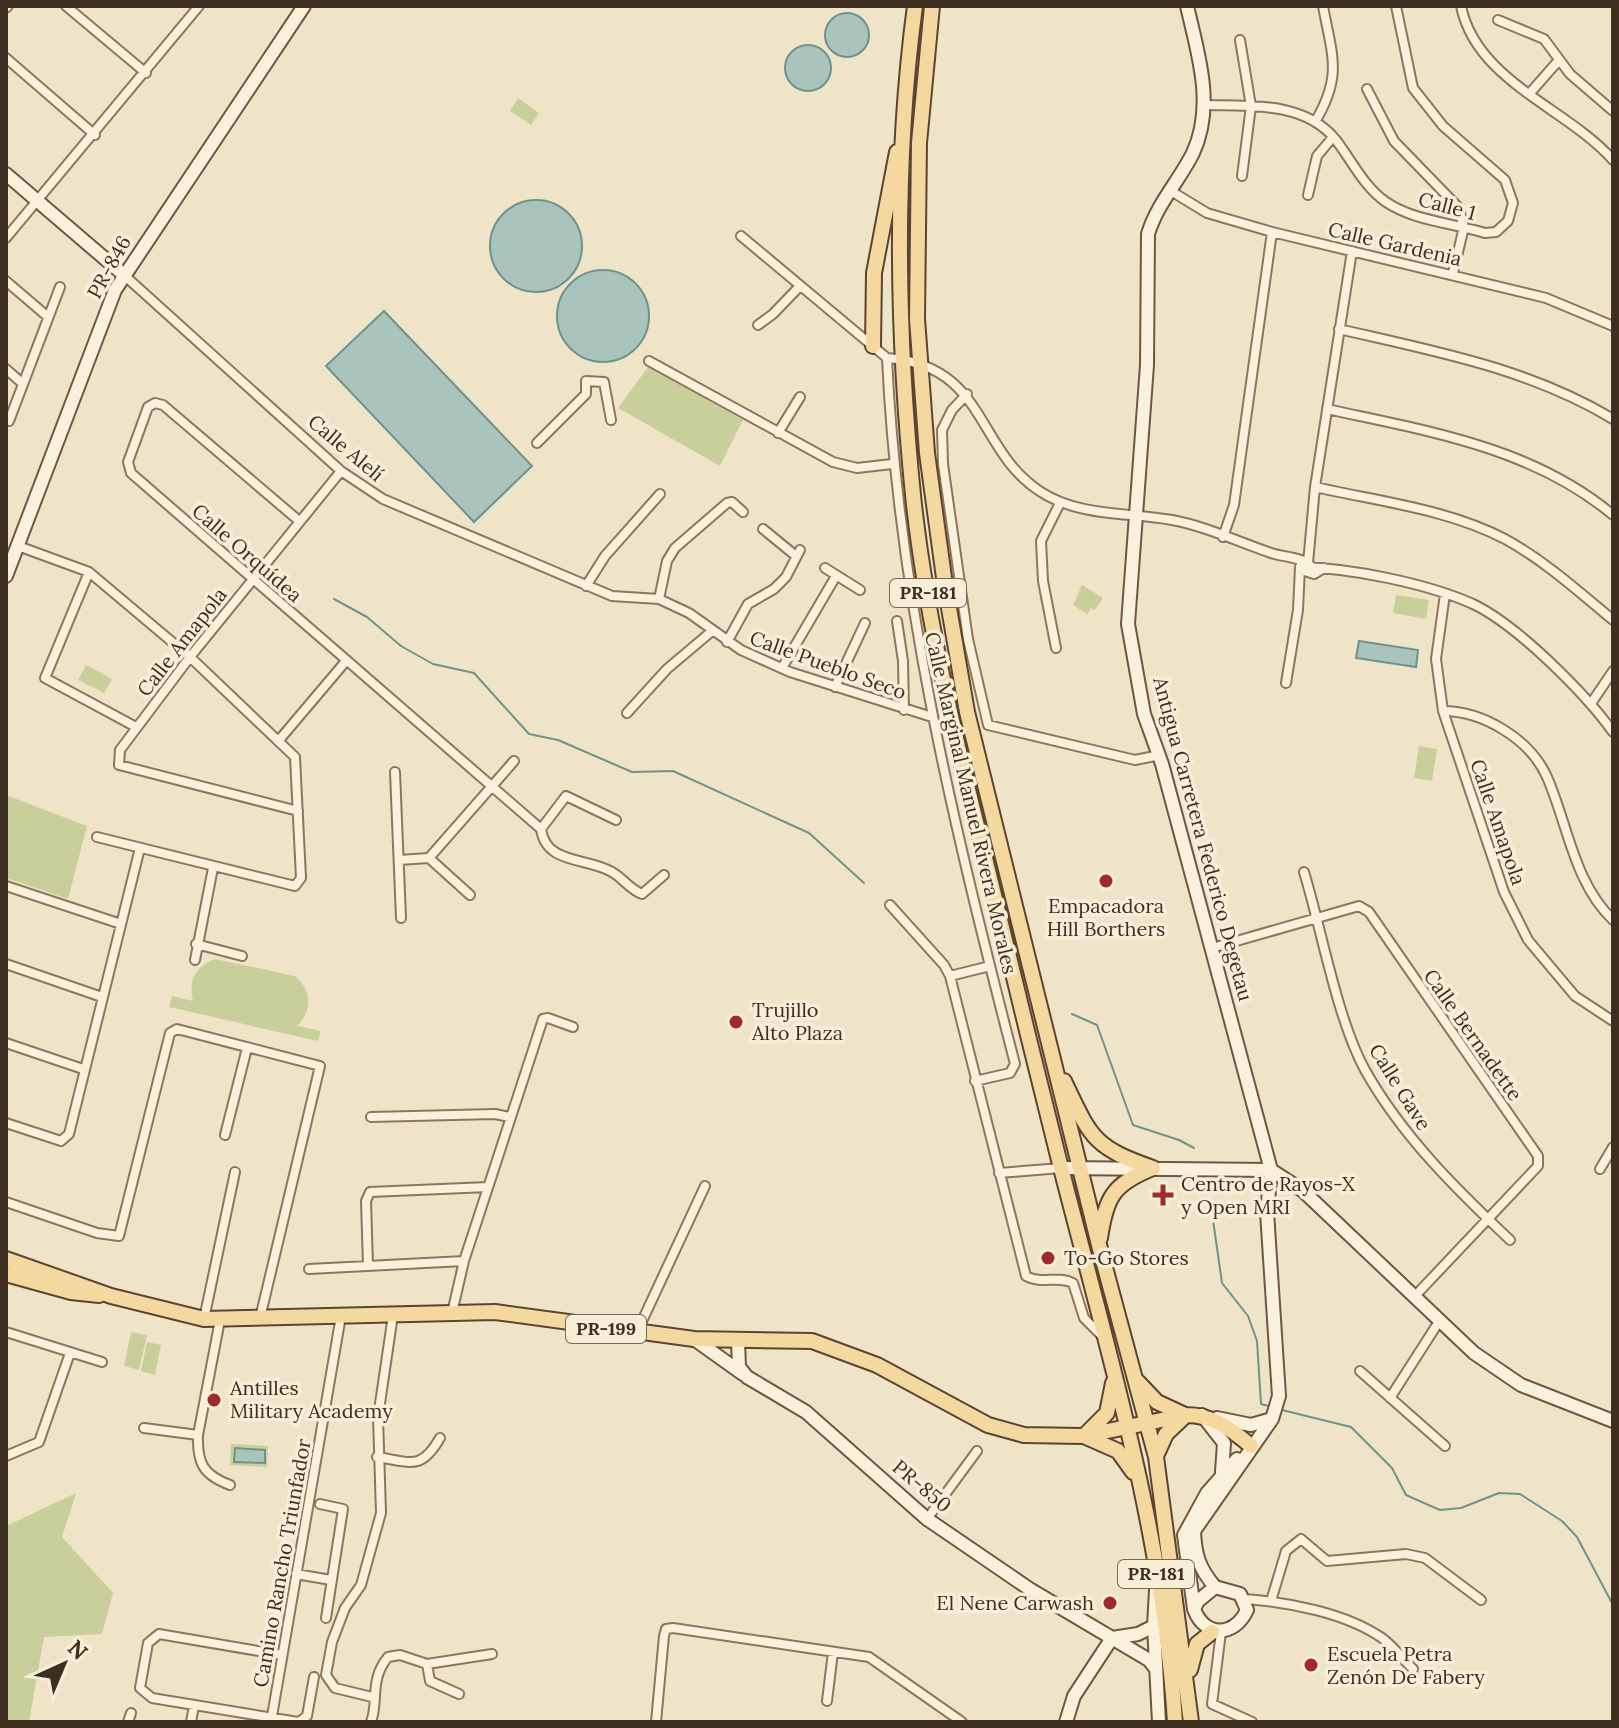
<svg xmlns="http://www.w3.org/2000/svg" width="1619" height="1728" viewBox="0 0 1619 1728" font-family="Lora,serif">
<rect width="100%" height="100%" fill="#f0e4c8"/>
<path fill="#c9cf9b" d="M518,98L539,113L531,125L510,111Z
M648,367L743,420L720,466L618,408Z
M1082,585L1103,598L1095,610L1091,608L1087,614L1073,605Z
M1396,595L1429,600L1426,619L1393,613Z
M86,665L112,679L104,693L78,680Z
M1419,746L1437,749L1432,781L1414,778Z
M6,795L87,826L68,899L6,878Z
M215,959L295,976C312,991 313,1010 297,1026L321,1031L318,1041L169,1007L172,996L193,1001C188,981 195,966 215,959Z
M131,1332L147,1335L139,1370L124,1366Z
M147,1342L161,1345L155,1375L141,1371Z
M231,1444L268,1446L267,1467L230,1465Z
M76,1493L62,1537L113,1593L102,1634L44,1637L29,1722H6V1526Z"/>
<path fill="#a9c4bc" stroke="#6f938a" stroke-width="2" d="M825 35a22 22 0 1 1 44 0a22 22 0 1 1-44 0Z
M785 68a23 23 0 1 1 46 0a23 23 0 1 1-46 0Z
M490 246a46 46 0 1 1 92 0a46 46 0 1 1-92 0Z
M557 316a46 46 0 1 1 92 0a46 46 0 1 1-92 0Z
M384,311L532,466L474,522L326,366Z
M1359,641L1418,650L1416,667L1356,658Z
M235,1448L265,1450V1463L234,1462Z"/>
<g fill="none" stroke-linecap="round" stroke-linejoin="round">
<path stroke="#6f938a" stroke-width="2" d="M334,599L367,617L401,646L433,664L474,673L529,734L558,740L632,772L673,771L809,833L864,883
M1072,1014L1097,1025L1133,1125L1179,1140L1194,1148
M1212,1213L1222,1283L1248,1316L1257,1341L1261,1404L1272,1407
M1282,1410L1351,1427L1392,1468L1406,1495L1440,1510L1461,1508L1499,1493L1520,1494L1562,1521L1577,1537L1613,1605"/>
<defs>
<path id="street" d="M66,6L146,73
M1461,6C1476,81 1567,108 1613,160
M6,8L8,6
M1498,20L1544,39L1570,74L1613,111
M1240,40L1251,106L1242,176
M6,58L95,135
M1367,89L1394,141L1458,207L1464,227L1453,273
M1530,93L1559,60
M1205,105C1249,106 1305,101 1336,140C1352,161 1364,187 1386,202C1414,221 1453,223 1485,233L1496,232L1508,221L1513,203L1505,180L1443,126L1413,88L1396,6
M1315,122C1343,75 1332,56 1323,6
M1171,191L1207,213L1272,232L1546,298L1613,326
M1308,195L1317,156L1333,137
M741,236L887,358C987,365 975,450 1041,492C1080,517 1128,512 1172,520C1205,526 1239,542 1271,553C1283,557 1301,557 1310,565
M6,238L199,6
M124,275L341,471L383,499L612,596L659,599L689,613L741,650L790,672L932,717
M6,281L48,317
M758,325L773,314L800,286
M1339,329C1434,351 1528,368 1613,419
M887,358C898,599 955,831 1015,1064L1010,1073L975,1081
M649,361L833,462L857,468L892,464
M6,369L22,383
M967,394L952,410L942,430L943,464L968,639L988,725L1135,760L1160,755
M1327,409C1427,431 1532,447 1613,515
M9,421L60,287
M778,433L800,397
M537,443L586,394V381L604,382L611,420
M1315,487C1377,501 1448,509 1505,539C1545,561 1578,591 1613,620
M298,520L163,405L155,403L148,407L128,462L131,473L541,829
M763,529L796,556
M1223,537L1234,505L1272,232
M18,546L89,572L190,657L295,757L301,878L295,886L97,837
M1308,563L1315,487L1352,251
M1300,567C1350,568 1426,583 1473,604C1517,625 1584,692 1613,732
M825,568L860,590
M1301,570L1314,574L1324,568
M89,572L45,678L136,727
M586,586L605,556L660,494
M1445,594L1436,659L1443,711L1504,892L1528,940L1575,996L1613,1021
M659,599L667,561L675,548L727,503L732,502L743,512
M897,621L903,661L904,710
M727,642L748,604L774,589L786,577L800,550
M1056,648L1043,581L1041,541L1060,503
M782,668L836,576
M1286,683L1298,610L1300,567
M835,687L865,623
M1592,702L1613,671
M1443,711C1483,711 1530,739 1547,777C1568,825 1574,883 1613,920
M627,713L667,669L712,631
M280,739L346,661
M395,772L401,918
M298,811L119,765L120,750L190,657L341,471
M541,829C546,865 587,857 612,872C623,878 629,889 642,894L664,875
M541,829L566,796L616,820
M429,858L470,895
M399,860L429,858L514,761
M1304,872C1322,931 1337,1019 1365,1070C1402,1136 1456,1189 1510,1240
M6,886L121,924
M890,905L944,965L950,976L1026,1276C1042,1285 1057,1275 1073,1283L1084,1318L1103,1337
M196,944L242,956
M1212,948L1359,906L1369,912L1538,1156V1166L1415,1296
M195,960L213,868
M6,964L102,997
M950,976L990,966
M6,1043L83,1069
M371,1117L495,1114L510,1117
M6,1123L61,1141L69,1134L140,848
M225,1135L247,1048
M1600,1169L1613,1147
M999,1173L1061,1168
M6,1202L97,1233L119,1236L170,1033L177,1029L320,1066L260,1318
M368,1266L366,1201L370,1192L488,1187
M309,1269L464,1261
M452,1313L464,1261L543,1019L548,1018L573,1027
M204,1319L235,1172
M6,1332L102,1362
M637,1332L705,1186
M1360,1371L1445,1446
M1390,1398L1440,1320
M144,1428L198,1435L220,1320
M198,1435C197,1463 203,1475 230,1485
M6,1456L39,1442L70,1353
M377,1457C411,1462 421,1471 440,1438
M320,1504L343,1509L326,1618
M927,1519L977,1451
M296,1574L331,1580
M1245,1599C1288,1602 1346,1613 1382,1638C1393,1646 1403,1659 1413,1669
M1271,1601L1286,1551L1301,1539L1327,1561L1406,1554L1425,1558L1481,1600
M1221,1632L1212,1704L1252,1722
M282,1655L159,1634L148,1643L140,1688L152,1698L298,1722
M427,1664L430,1681L459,1694
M372,1697L335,1688L326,1675L332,1642L345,1608L361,1585L381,1513L378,1417L393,1315
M827,1701L833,1652
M128,1722L131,1713
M191,1722L194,1706
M271,1722L341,1316
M299,1722L307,1716L314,1677
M371,1722C379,1701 369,1680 388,1657L400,1655L427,1664L492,1654
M656,1722L664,1636L666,1629L673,1628L869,1657L962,1722"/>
<path id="secondary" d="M1187,6C1198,54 1215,105 1193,153C1179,181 1157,204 1148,234L1147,365L1128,624L1144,714L1162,764L1271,1170L1267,1212L1279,1396L1272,1419L1194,1531C1195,1555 1199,1568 1215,1587
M6,174L124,275
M6,576L115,290L304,6
M1061,1168L1271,1170L1302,1190L1474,1353L1521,1385L1613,1421
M694,1339L743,1374
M738,1341L739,1367L747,1377L806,1412L927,1519L1031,1590L1149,1660L1156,1669
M1202,1415L1224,1443L1222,1472
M1217,1418L1251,1425L1272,1419
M1215,1587L1240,1594L1247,1610C1234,1638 1204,1637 1194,1609L1198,1601Z
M1194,1609L1184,1535L1207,1493L1237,1459
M1154,1626L1159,1722
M1112,1638L1138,1634L1154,1626L1156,1590
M1066,1722L1074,1696L1112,1638"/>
<path id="primary" d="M915,6C893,170 897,340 914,505C928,627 957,747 987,866C1011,965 1035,1065 1060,1164C1107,1348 1163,1532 1175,1722
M932,6L919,143L917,319L927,453L945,585L967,712L1099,1245L1156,1457L1191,1722
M873,346L874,273L897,152
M1064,1081C1091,1137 1092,1147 1153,1168
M1100,1238C1106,1197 1113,1184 1153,1168
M6,1259L111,1296L204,1319L495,1312L694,1339L812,1341L877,1365L988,1425L1024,1435L1083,1436L1186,1415C1213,1415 1231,1429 1251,1446
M6,1274L71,1292L99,1295
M1138,1382L1157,1402L1185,1415
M1084,1436L1107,1413L1113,1383
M1084,1436L1118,1451L1133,1472
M1156,1456L1166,1434L1185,1416
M1190,1670L1197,1644L1212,1632"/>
</defs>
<use href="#street" stroke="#8d765c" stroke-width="12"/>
<use href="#secondary" stroke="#6f573f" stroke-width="16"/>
<use href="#primary" stroke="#5b4430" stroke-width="18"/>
<use href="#street" stroke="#faf1dc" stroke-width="8"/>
<use href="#secondary" stroke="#faf1dc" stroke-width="12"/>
<use href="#primary" stroke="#f3d9a0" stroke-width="14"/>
</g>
<g fill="#9e2a2b" stroke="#f7eed8" stroke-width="3">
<circle cx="1106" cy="881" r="8"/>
<circle cx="736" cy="1022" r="8"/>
<path d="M1159 1183h8v8h8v8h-8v8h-8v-8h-8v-8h8z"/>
<circle cx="1048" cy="1258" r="8"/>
<circle cx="214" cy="1400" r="8"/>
<circle cx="1110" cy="1603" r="8"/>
<circle cx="1311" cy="1665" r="8"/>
</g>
<g text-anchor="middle" stroke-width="7" stroke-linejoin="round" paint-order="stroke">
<g fill="#f7eed8" stroke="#756857" stroke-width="2">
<rect x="890" y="579" width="76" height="28" rx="6"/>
<rect x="566" y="1315" width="80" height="28" rx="6"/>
<rect x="1118" y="1560" width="76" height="28" rx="6"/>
</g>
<g font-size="18" font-weight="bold" fill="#3d2e20">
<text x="928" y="599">PR-181</text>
<text x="606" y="1335">PR-199</text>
<text x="1156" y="1580">PR-181</text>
</g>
<g font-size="20" fill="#3d2e20" stroke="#f7eed8">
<text transform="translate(1447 206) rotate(15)" y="7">Calle 1</text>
<text transform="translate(1395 244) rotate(13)" y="7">Calle Gardenia</text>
<text transform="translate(109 267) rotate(-61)" y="7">PR-846</text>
<text transform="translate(346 448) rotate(40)" y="7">Calle Alelí</text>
<text transform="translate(247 553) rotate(41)" y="7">Calle Orquídea</text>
<text transform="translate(182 642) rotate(-52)" y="7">Calle Amapola</text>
<text transform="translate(828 665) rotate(20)" y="7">Calle Pueblo Seco</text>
<text transform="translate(971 803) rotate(77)" y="7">Calle Marginal Manuel Rivera Morales</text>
<text transform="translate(1498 822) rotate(71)" y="7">Calle Amapola</text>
<text transform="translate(1203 839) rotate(75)" y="7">Antigua Carretera Federico Degetau</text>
<text transform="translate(1473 1035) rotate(55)" y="7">Calle Bernadette</text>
<text transform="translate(1400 1087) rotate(58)" y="7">Calle Gave</text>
<text transform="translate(922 1486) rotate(40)" y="7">PR-850</text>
<text transform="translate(282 1563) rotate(-80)" y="7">Camino Rancho Triunfador</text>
</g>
<g font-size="20" fill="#3d2e20" stroke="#f7eed8" text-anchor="start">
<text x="1106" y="913" text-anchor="middle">Empacadora<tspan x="1106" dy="23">Hill Borthers</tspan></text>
<text x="752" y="1017">Trujillo<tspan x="752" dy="23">Alto Plaza</tspan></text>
<text x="1181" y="1191">Centro de Rayos-X<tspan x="1181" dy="23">y Open MRI</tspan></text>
<text x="1064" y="1265">To-Go Stores</text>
<text x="230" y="1395">Antilles<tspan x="230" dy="23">Military Academy</tspan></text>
<text x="1094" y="1610" text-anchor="end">El Nene Carwash</text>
<text x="1327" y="1661">Escuela Petra<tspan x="1327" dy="23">Zenón De Fabery</tspan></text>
</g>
</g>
<rect width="1619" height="1728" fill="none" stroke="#3d2e20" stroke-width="16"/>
<g transform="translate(64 1664) rotate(44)" stroke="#f7eed8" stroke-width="6" paint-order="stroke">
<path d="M0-6L14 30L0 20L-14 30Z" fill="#3d2e20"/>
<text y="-12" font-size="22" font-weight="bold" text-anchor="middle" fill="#3d2e20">N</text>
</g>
</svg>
